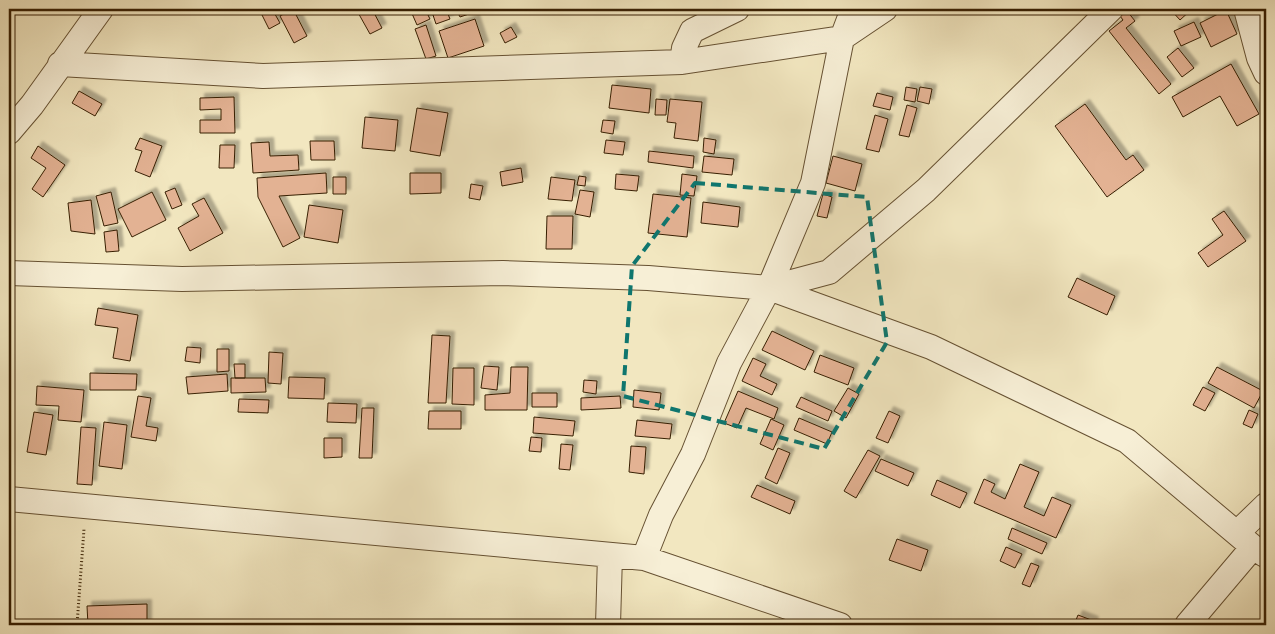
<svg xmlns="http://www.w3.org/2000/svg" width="1275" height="634" viewBox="0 0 1275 634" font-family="'Libre Bodoni',serif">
<defs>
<filter id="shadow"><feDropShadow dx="4.5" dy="-4.5" stdDeviation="1" flood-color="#0004"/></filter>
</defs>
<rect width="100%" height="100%" fill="#f2e7c0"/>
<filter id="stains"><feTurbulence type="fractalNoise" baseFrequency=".004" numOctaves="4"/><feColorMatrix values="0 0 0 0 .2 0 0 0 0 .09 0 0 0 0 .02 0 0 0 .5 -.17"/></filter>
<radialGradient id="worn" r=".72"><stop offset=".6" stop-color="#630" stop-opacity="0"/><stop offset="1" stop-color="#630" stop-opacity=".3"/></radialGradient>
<path fill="#e3b293" stroke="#371f02" filter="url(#shadow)" d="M259,9H272L280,23L269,29Z
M293,9L307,36L294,43L280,16Z
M356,9H372L382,28L370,34Z
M410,9H425L430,19L417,25Z
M431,9H446L450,19L436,24Z
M456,9H477L478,11L460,17Z
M1170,9H1192L1180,20Z
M1226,10L1237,34L1211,47L1200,23Z
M1127,11L1135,21L1126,28L1171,84L1159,94L1109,31L1123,20L1120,16Z
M475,19L484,46L448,58L439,31Z
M1194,22L1201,37L1181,46L1174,31Z
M426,25L436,56L426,59L415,29Z
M511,27L517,37L505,43L500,33Z
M1178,48L1194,68L1182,77L1167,57Z
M1231,64L1259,114L1237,126L1220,96L1183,117L1172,97Z
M612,85L651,89L649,113L609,108Z
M906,87L917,89L915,102L904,100Z
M920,87L932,89L929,104L917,101Z
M79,91L102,104L95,116L72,103Z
M877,93L893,97L890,110L873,106Z
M234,97L235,133H200V120H221V109L200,110V98Z
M656,99L667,100L666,115H655Z
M670,99L702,102L698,141L674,138L676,123L667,122Z
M1085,104L1126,160L1133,155L1144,170L1107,197L1055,126Z
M907,105L917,108L909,137L899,135Z
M417,108L448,113L440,156L410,151Z
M875,115L888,119L879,152L866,149Z
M365,117L398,120L395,151L362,148Z
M603,120L615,121L613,134L601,132Z
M140,138L162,146L150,177L135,171L142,151L135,149Z
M704,138L716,140L714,154L703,152Z
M606,140L625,142L623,155L604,153Z
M310,141H334L335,160H311Z
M269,142L270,156L298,155L299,170L253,173L251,143Z
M220,145H235L234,168H219Z
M38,146L65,165L43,197L32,189L46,168L31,158Z
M649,151L694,156L693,168L648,162Z
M704,156L734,159L732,175L702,172Z
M833,156L862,164L855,191L826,183Z
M521,168L523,182L502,186L500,172Z
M326,173L327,193L279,196L300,238L283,247L258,197L257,178Z
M410,173H441V193L410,194Z
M616,174L639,176L637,191L615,189Z
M682,174L697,176L694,196L680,195Z
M579,176L586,177L585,186L577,185Z
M333,177H346V194H333Z
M551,177L575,180L572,201L548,199Z
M471,184L483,186L480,200L469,198Z
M175,188L182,205L172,209L165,192Z
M580,190L594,192L590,217L575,214Z
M111,192L118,223L104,226L96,196Z
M152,192L166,220L132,237L118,209Z
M653,194L691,198L687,237L648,233Z
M823,194L832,197L827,218L817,216Z
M204,198L223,233L190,251L178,228L199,216L192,204Z
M91,200L95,234L71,231L68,203Z
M703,202L740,207L738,227L701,223Z
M309,205L343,210L338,243L304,237Z
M1224,211L1246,241L1208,267L1198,253L1223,235L1212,219Z
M547,216H573L572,249H546Z
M117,230L119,251L106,252L104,232Z
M1077,278L1115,296L1107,315L1068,297Z
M98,308L138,315L130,361L113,358L118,328L95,325Z
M772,331L814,351L805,370L762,350Z
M432,335L450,336L446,403H428Z
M187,347L201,348L200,363L185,361Z
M217,349H229V371L217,372Z
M269,352L283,353L281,384L268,383Z
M820,355L854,368L848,385L814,372Z
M753,358L766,364L760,376L777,384L772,395L742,381Z
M234,364H245V378H235Z
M484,366L499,367L497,390L481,388Z
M511,367H528L527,410H485V395L510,393Z
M1217,367L1263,391L1254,408L1208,383Z
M453,368H474V405L452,404Z
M90,373L137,374L136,390H90Z
M227,374L228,391L188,394L186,377Z
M289,377L325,378L324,399L288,398Z
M231,378H265L266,392L231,393Z
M584,380L597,381L596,394L583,392Z
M37,386L84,390L81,422L58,420L59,406L36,405Z
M1203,387L1215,393L1205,411L1193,405Z
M848,388L859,394L846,418L834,411Z
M634,390L661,393L659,410L633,407Z
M738,391L778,408L774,419L746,408L737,428L724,423Z
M532,393H557V407H532Z
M138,396L151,398L146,426L158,428L156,441L131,437Z
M620,396L621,408L581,410V398Z
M801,397L832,411L828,421L796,407Z
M239,399L269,400L268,413L238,412Z
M328,403L357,404L356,423L327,422Z
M362,408H374L372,458H359Z
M1249,410L1258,414L1252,428L1243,424Z
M429,411H461V429H428Z
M889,411L900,416L888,443L876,438Z
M34,412L53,415L46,455L27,452Z
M534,417L575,421L573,436L533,433Z
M799,418L832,432L827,444L794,430Z
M771,419L784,425L773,450L760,444Z
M637,420L672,424L670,439L635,436Z
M104,422L127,425L122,469L99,466Z
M81,427L96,428L92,485L77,484Z
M531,437L542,438L541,452L529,451Z
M324,438H342V457L324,458Z
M561,444L573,445L570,470L559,469Z
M631,446L646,447L644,474L629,472Z
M778,448L790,453L777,484L765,478Z
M868,450L880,456L856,498L844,491Z
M881,459L914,473L908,486L875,471Z
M1020,464L1039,472L1024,507L1044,516L1052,497L1071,505L1056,538L974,503L984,479L995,484L991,492L1005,499Z
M937,480L967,493L960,508L931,495Z
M757,485L795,501L790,514L751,497Z
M1012,528L1047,543L1042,554L1008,539Z
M897,539L928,550L921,571L889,560Z
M1006,547L1022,554L1015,568L1000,561Z
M1031,563L1039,566L1030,587L1022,584Z
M147,604V625H88L87,606Z
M1078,615L1094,621L1093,625H1074Z"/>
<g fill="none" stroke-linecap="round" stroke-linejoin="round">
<defs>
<path id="minor" d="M1246,9L1259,58L1266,73
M682,62L684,48L692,31L737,9
M60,64L263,76L682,62L842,38L885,9
M9,132L32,105L101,9
M9,273L182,279L503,273L648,278L769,288L931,347L1127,441L1253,547
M769,288L829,272L926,190L1111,9
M9,499L644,558L840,625
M1237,533L1266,505
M644,558L661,515L693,454L729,363L769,288L813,183L842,38L853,9
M608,625L610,555
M1187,625L1253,547L1265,555"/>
</defs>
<use href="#minor" stroke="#665132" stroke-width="26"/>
<path stroke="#371f02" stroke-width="3" stroke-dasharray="1 2.5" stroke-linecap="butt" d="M77,625L84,529"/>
<use href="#minor" stroke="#f7efd6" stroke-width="24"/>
</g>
<path fill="none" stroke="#0f766e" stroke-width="4" stroke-dasharray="10 6" stroke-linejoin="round" d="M695,183L867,197L887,342L824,449L623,396L632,266Z"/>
<rect width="1275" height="634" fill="none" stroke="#f2e7c0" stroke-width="30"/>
<rect x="10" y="10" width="1255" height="614" fill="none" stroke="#371f02" stroke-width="2.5"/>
<rect x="15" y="15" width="1245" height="604" fill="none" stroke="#371f02"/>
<rect width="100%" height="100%" filter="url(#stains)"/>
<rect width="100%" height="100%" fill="url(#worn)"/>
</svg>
